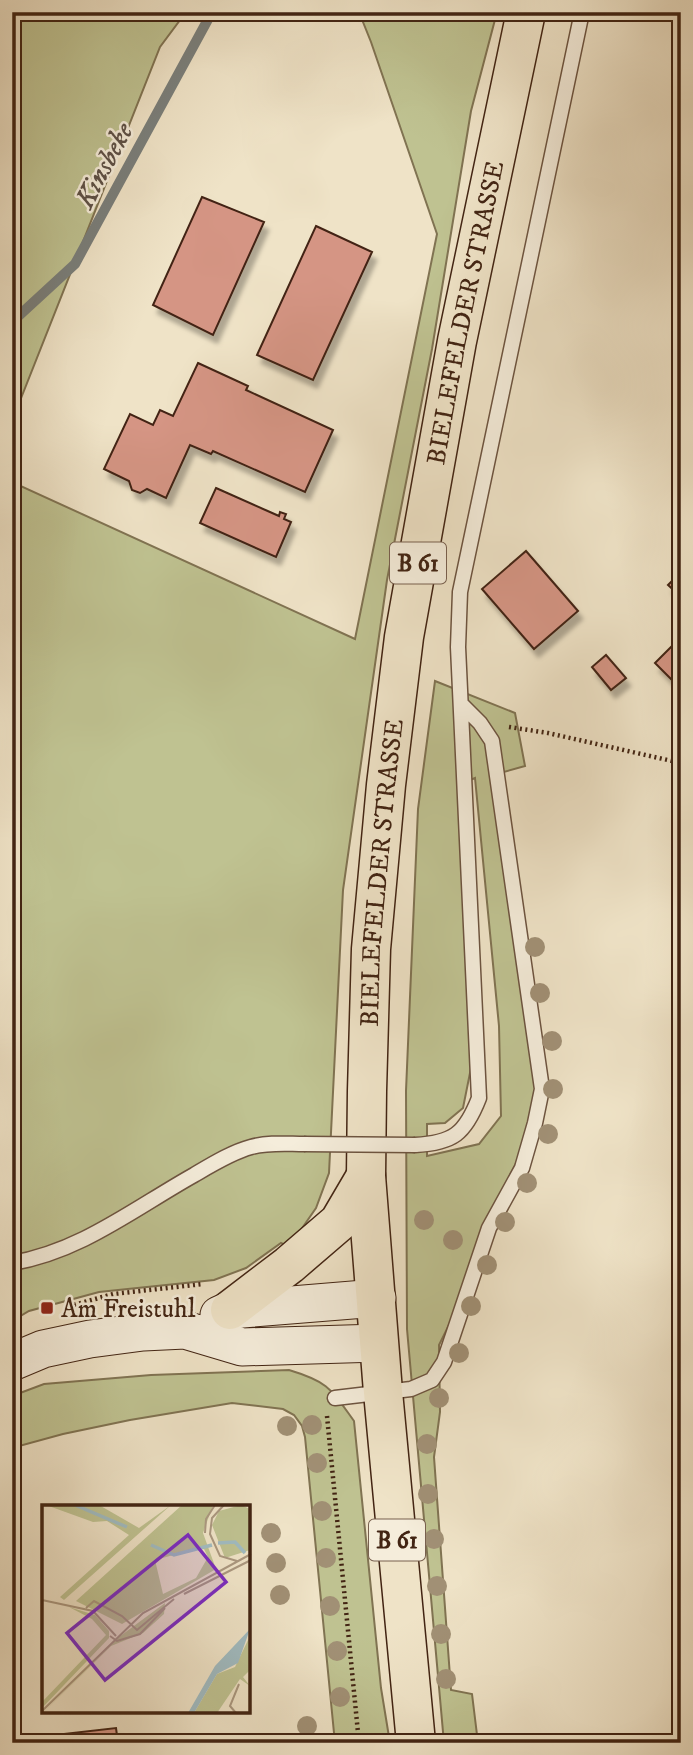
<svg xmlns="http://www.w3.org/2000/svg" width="693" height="1755" viewBox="0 0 693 1755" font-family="'IM FELL DW Pica',serif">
<defs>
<filter id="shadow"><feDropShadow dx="4.5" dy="8" stdDeviation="2" flood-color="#0004"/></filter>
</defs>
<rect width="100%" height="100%" fill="#efe3c7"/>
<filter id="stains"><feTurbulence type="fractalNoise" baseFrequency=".00286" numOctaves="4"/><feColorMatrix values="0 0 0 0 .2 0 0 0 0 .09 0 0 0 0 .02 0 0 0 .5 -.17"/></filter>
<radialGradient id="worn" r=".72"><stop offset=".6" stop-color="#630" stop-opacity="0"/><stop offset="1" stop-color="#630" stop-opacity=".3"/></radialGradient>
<path fill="#bfc291" stroke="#807352" stroke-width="2" fill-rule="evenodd" d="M12,12H186L160,47L12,421Z
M359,12H497L471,111L432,349L387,580L343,890L329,1173L316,1208L289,1247L281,1243L246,1268L214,1280L99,1292L29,1311L12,1321V482L355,639L437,234L371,42Z
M435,681L515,713L525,766L493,775L538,1089L524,1147L486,1225L459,1305L439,1345L440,1412L434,1457L451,1690L472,1694L478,1743H444L407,1329L406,1091L418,809ZM475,778L499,1026L501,1116L479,1144L427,1156V1124L445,1123L463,1108L471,1068L458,785Z
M289,1370C329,1382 331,1389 354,1421L381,1688L390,1743H335L305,1437L302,1426L294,1415L283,1409L232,1403L130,1420L63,1434L12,1448V1396L44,1384L151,1375Z"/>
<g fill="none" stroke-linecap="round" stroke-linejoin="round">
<path stroke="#7a7f7b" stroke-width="10" d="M12,322L75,264L212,12"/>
</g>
<path fill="#d59584" stroke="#422413" stroke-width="2" filter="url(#shadow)" d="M202,197L264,222L213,335L153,305Z
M316,226L372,252L313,380L257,355Z
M198,363L248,386L246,390L333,430L305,492L213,451L211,454L190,445L166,498L147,489L140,493L132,490L129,481L104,469L130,414L153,425L160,410L173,416Z
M216,488L279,516L280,512L286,514L284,519L291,522L276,557L200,523Z
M526,551L578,611L534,649L482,589Z
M681,572V597L668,585Z
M681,637V689L655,663Z
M606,655L626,678L611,690L592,667Z
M116,1728L118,1743H12V1740Z"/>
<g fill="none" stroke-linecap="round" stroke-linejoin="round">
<defs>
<path id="lane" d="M415,1145C453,1143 465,1134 479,1098L458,647L460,592L582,12
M12,1263C80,1252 135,1208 194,1175C211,1165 232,1152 251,1147C269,1142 287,1144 304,1144
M335,1398L411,1389L432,1380L444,1362L489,1228L522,1168L535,1123L542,1089L492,741L480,723L462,705"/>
<path id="secondary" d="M219,1315L230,1310L377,1298
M12,1362L43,1349L90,1339L143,1332L185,1330L242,1347L379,1343"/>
<g id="primary">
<path d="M230,1310L289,1265L339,1222L366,1176"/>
<path id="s1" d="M416,1743L383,1392L366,1176L367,1091L371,949L386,785L404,637L457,341L526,12"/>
</g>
</defs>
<use href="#lane" stroke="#6d5440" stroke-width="17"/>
<use href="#secondary" stroke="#422413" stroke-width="39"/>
<use href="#primary" stroke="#422413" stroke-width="41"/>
<path stroke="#422413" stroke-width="4.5" stroke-dasharray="2 3.5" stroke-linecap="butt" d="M509,727L548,733L681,763
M74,1305L113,1294L203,1284
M327,1416L359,1743"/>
<use href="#lane" stroke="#f5eddb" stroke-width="14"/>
<use href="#secondary" stroke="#f5eddb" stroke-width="37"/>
<use href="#primary" stroke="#efe3c7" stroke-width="38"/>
<defs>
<path id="lane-bridge" d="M304,1144L415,1145"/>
</defs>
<use href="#lane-bridge" stroke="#6d5440" stroke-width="17" stroke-linecap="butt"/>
<use href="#lane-bridge" stroke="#f5eddb" stroke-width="14"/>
</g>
<g fill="#a19075">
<circle cx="535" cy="947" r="10"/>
<circle cx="540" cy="993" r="10"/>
<circle cx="552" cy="1041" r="10"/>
<circle cx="553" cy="1089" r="10"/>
<circle cx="548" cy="1134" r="10"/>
<circle cx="527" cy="1183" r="10"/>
<circle cx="424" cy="1220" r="10"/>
<circle cx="505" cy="1222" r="10"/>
<circle cx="453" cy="1240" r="10"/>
<circle cx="487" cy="1265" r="10"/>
<circle cx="471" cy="1306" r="10"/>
<circle cx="459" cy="1353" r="10"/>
<circle cx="439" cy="1398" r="10"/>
<circle cx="312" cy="1425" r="10"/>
<circle cx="287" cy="1426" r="10"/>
<circle cx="427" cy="1444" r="10"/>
<circle cx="317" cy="1463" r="10"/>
<circle cx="428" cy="1494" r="10"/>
<circle cx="322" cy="1511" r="10"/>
<circle cx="271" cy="1533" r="10"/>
<circle cx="434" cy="1539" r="10"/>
<circle cx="326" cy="1558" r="10"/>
<circle cx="276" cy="1563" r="10"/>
<circle cx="437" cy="1586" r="10"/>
<circle cx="280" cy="1595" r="10"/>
<circle cx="330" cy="1606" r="10"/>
<circle cx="441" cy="1634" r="10"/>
<circle cx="337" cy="1651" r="10"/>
<circle cx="446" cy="1679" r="10"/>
<circle cx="340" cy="1697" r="10"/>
<circle cx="307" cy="1726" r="10"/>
</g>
<rect fill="#8f2418" stroke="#f5eddb" stroke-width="2.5" x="40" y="1301" width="14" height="14" rx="3.5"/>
<g text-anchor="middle" stroke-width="5" stroke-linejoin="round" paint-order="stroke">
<g fill="#f5eddb" stroke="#78604f" stroke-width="2">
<rect x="390" y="542.5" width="56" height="41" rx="5"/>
<rect x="369" y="1519.5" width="56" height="41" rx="5"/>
</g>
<g font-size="24" font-weight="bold" fill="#422413">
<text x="418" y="571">B 61</text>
<text x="397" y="1548">B 61</text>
</g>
<g font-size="26" fill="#422413" stroke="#f5eddb">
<text dy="9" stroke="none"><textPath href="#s1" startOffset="1440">BIELEFELDER STRASSE</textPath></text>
<text dy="9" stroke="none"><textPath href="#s1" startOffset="873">BIELEFELDER STRASSE</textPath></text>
</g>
<g font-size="26" fill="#422413" stroke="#f5eddb" text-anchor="start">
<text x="61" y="1317">Am Freistuhl</text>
</g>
<g font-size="28" font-style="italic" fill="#5e5147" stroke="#f5eddb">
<text transform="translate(103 165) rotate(-62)" y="10">Kinsbeke</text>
</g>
</g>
<g transform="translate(42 1505)">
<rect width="208" height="208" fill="#efe3c7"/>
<path d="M4,0H57L97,23L129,0L22,95L18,92L87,30L65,16L51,17ZM140,0H171L161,28L174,64L80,119L34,96ZM161,42L166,52L154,73L121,89L113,55ZM199,0L208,4V45L183,53L170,20L177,6ZM123,98L122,109L101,128L69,141L1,208L77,132ZM27,102L53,110L67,126V133L0,203V197L64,130L50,114ZM208,131V165L201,172L208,181L198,174L175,208H152L175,169L193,162Z" fill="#bfc291" fill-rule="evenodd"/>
<path d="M208,124L196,158L175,169L152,208H146L173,161Z" fill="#a0bbc1"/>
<path fill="none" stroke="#a0bbc1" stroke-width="3.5" d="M33,0L85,22M176,38L193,37L203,48M109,40L132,50L170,40"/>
<path fill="none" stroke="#aa977f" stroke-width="2" d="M182,0L170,13L168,29L178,51L195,56M163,28L164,14L173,0M142,89L209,55M0,95L51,106L74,131M44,103L52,96L80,111L95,125L132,94M68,131L75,136L98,129L123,103M0,206L101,108L209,49M194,208L188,201L197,179"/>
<path fill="#7b2cbf" fill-opacity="0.15" stroke="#7b2cbf" stroke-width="3.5" d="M146,30L184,77L63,175L25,128Z"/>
<rect width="208" height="208" fill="none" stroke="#422413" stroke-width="3.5"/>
</g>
<rect width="693" height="1755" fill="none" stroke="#efe3c7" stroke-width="42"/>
<rect x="14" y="14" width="665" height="1727" fill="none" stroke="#422413" stroke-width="3.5"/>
<rect x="21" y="21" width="651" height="1713" fill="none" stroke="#422413" stroke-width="2"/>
<rect width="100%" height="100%" filter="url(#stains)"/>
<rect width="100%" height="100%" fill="url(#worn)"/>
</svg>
